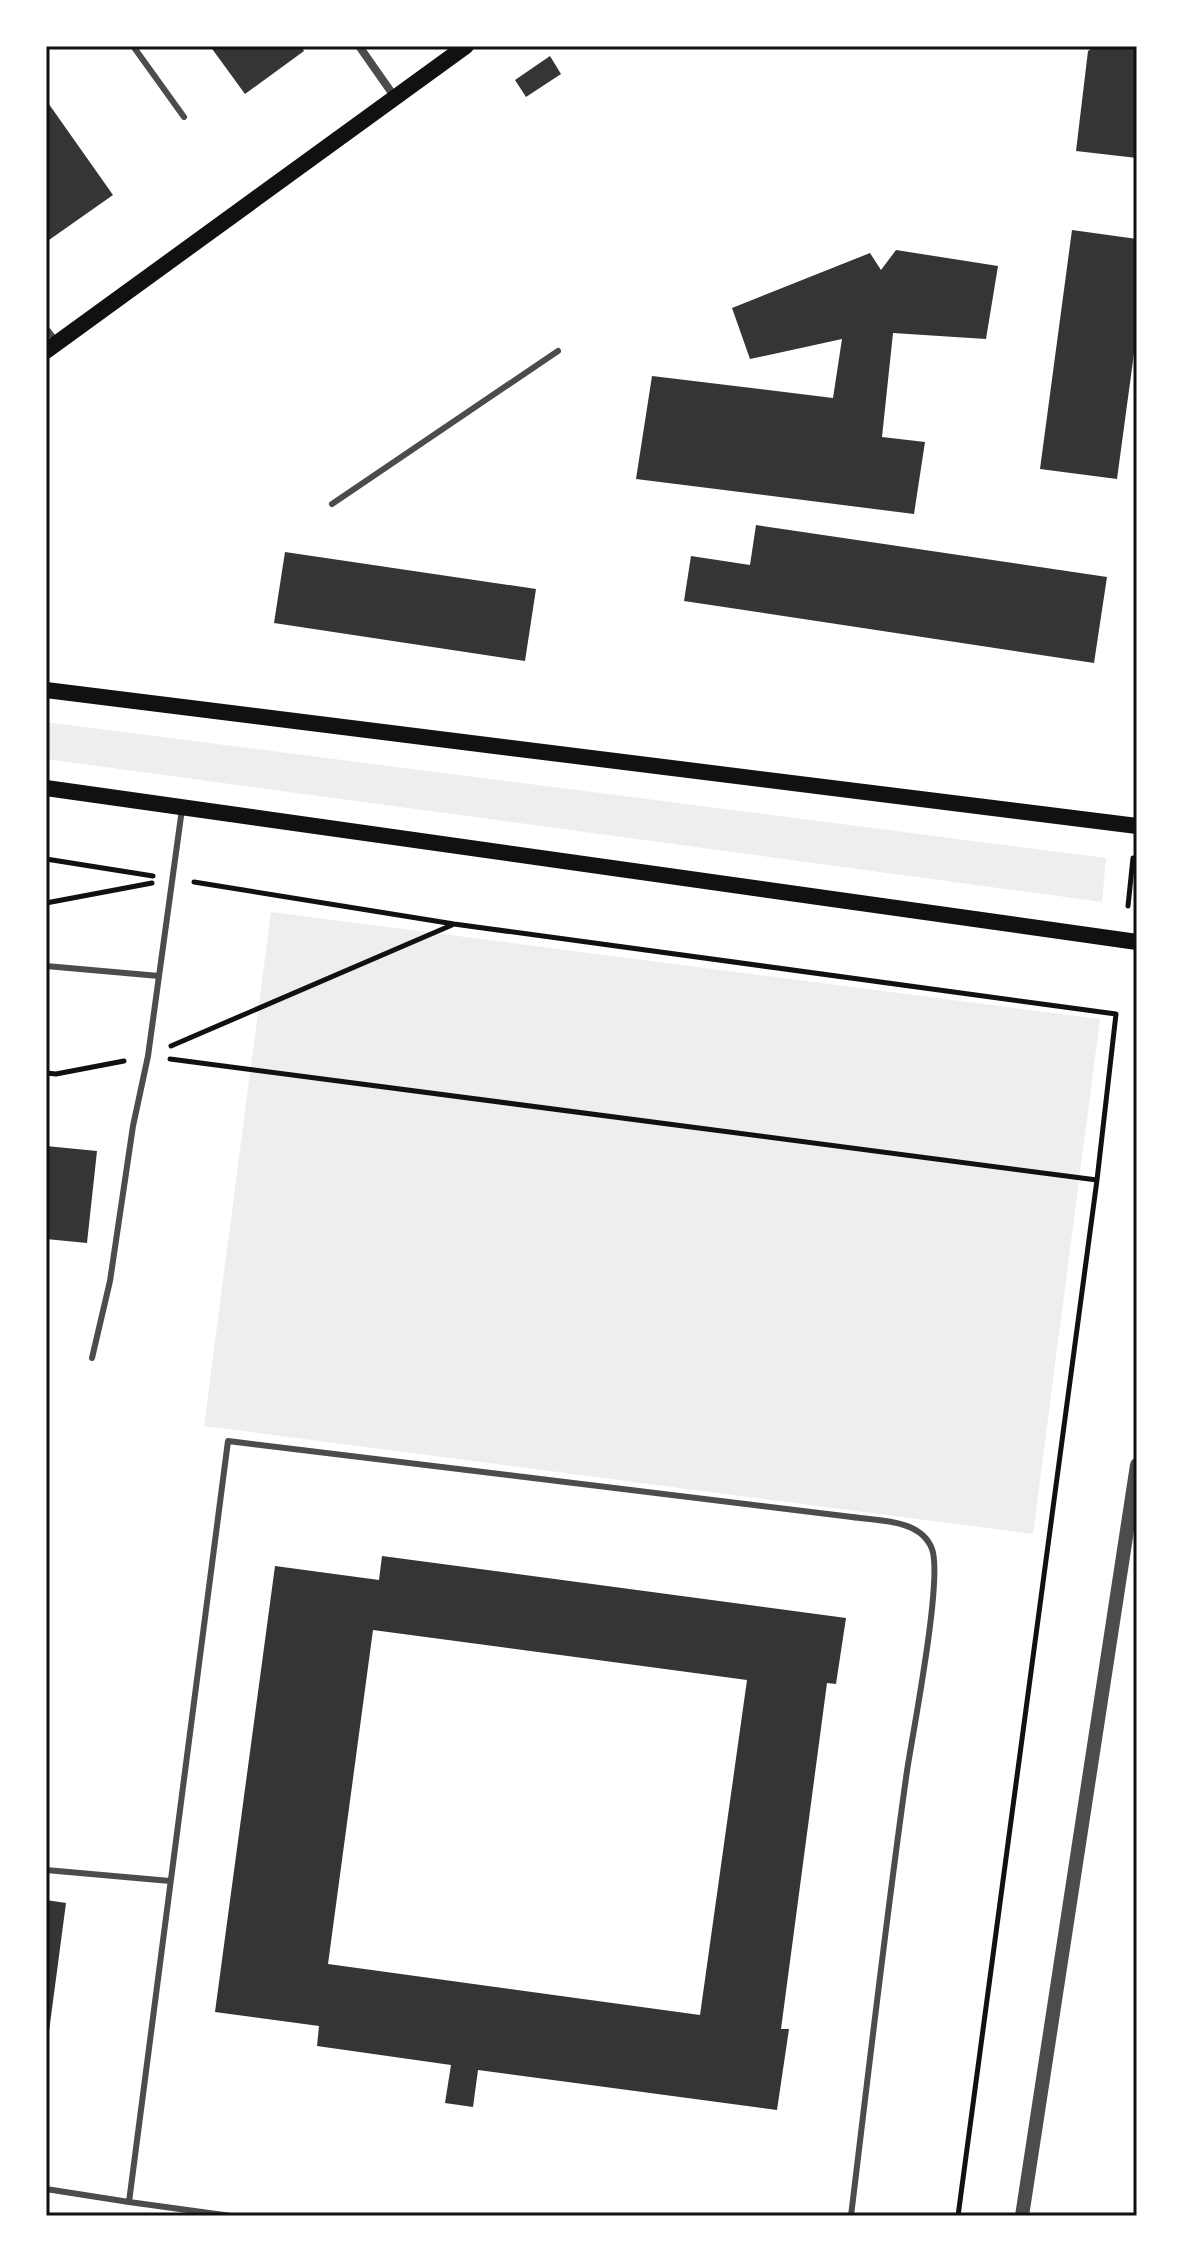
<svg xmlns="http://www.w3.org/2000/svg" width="1183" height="2262" viewBox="0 0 1183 2262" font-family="'Open Sans',sans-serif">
<rect width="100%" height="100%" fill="#fff"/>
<path fill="#eee" d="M46,722L1106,858L1102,902L46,759Z
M271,912L1100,1019L1033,1534L204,1426Z"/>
<path fill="#353535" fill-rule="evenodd" d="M210,46H301L304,51L245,94Z
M1095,46H1137V158L1076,151L1088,51Z
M550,56L561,74L526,97L515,80Z
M46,100L113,195L49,240L46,235Z
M1072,230L1137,239V331L1117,479L1040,469Z
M896,250L998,266L986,339L893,333L882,437L925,442L914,514L636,479L652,376L833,398L842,339L750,359L732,308L870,253L881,270Z
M756,525L1107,577L1094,663L684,601L691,556L750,565Z
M285,552L536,589L525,661L274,623Z
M46,1146L97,1151L87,1243L46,1239Z
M382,1556L846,1618L836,1684L827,1683L781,2029H789L777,2110L478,2070L473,2107L445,2103L451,2065L317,2046L319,2026L215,2012L275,1566L379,1580ZM373,1630L747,1680L700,2015L328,1964Z
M46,1900L66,1903L48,2039H46Z"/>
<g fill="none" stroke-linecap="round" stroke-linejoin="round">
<path stroke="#111" stroke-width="5" d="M46,859L153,876
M194,882L454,924L1116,1014L1097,1180L958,2216
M46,903L152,883
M1128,906L1133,858
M171,1046L452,925
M170,1059L1097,1180
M46,1073L56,1074L124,1061"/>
<path stroke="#4c4c4c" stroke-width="6" d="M133,46L184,117
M46,328L56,341
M332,504L558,351
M46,966L159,976
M92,1358L110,1281L133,1126L148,1056L182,809
M46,1870L170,1881
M46,2189L129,2202
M231,2216L129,2202L228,1441L852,1517C879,1521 921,1519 932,1549C943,1579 913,1731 907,1771C886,1919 869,2068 851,2216"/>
<path stroke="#4c4c4c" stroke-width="8" d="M359,46L394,96"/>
<path stroke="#4c4c4c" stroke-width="14" d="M1022,2216L1137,1465"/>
<path stroke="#111" stroke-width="16" d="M46,351L466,46
M46,690L1137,826
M46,788L1137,942"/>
</g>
<rect width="1183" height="2262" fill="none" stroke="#ffffff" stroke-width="96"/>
<rect x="48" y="48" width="1087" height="2166" fill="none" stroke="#111" stroke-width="3"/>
</svg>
